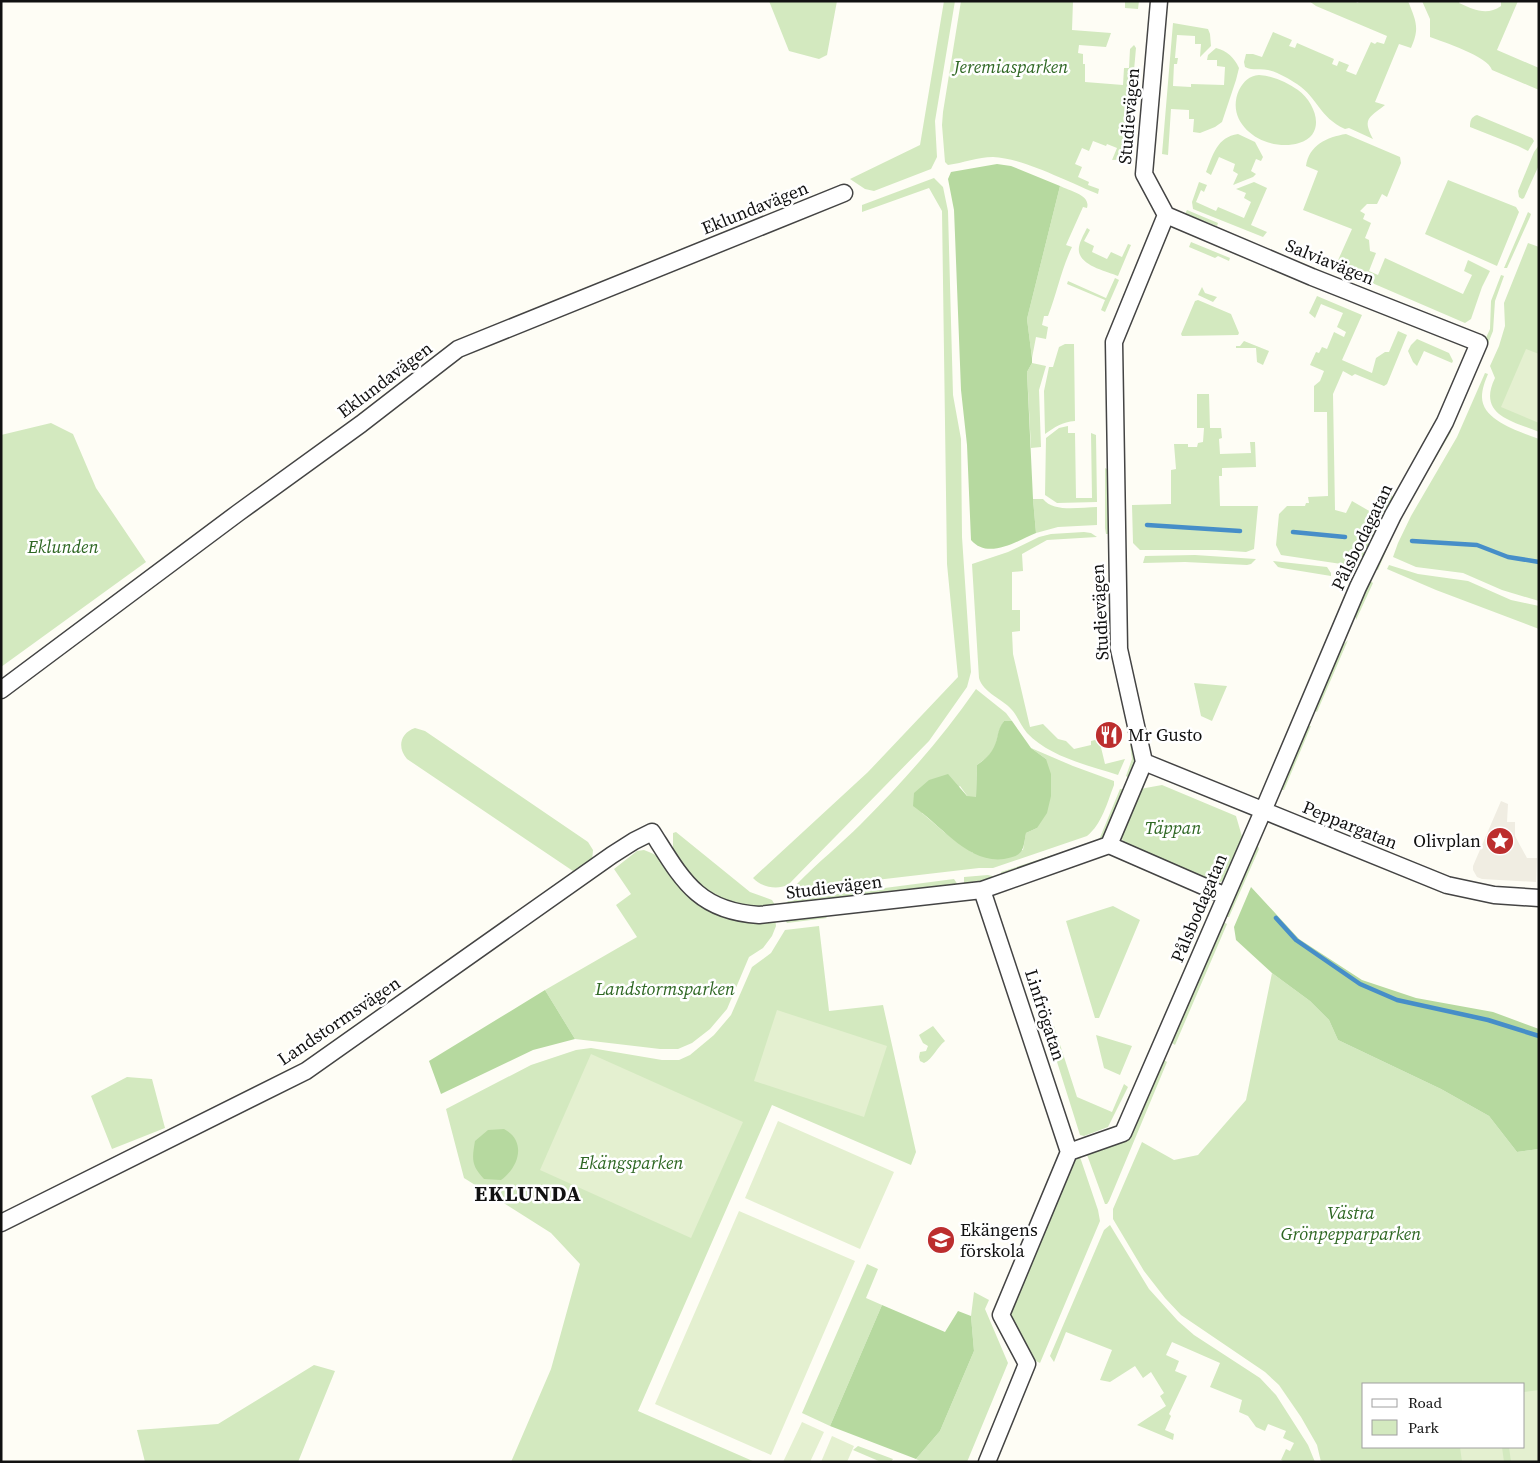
<svg xmlns="http://www.w3.org/2000/svg" width="1540" height="1463" viewBox="0 0 1540 1463" font-family="'Source Serif 4',serif">
<rect width="100%" height="100%" fill="#fefdf5"/>
<path fill="#d3e9bf" fill-rule="evenodd" d="M769,1H837L827,55L819,59L789,51Z
M944,1H955L935,121L937,157L931,169L874,191L865,189L850,179L920,145Z
M961,1H1073L1072,30L1111,33L1106,47L1079,45L1078,53L1083,54V64H1085V82L1123,85L1124,68H1129L1130,49L1134,45L1136,48L1126,159L1112,160L1117,148L1107,144L1106,146L1093,141L1089,151L1082,148L1075,164L1082,167L1078,177L1089,182L1088,185L1099,189L1098,194C1070,183 1023,158 993,157C978,157 963,163 948,165L945,162L942,125L943,112Z
M1125,1H1139L1138,9L1125,8Z
M1309,1H1354L1358,3L1359,1H1408C1416,21 1420,28 1411,48L1399,44L1375,102L1385,105C1369,118 1362,118 1373,139L1349,128L1345,129C1319,117 1318,98 1297,84C1289,79 1278,72 1268,70C1260,68 1253,71 1245,67L1244,62L1246,54H1253L1262,57L1273,32L1292,40L1289,46L1295,48L1297,43L1334,59L1332,64L1337,66L1339,61L1349,65L1346,71L1356,75L1371,42L1375,44L1377,42L1384,44L1387,36L1316,6Z
M1422,1H1460L1459,3C1474,10 1487,16 1501,6V1H1518L1497,50L1539,68V90L1492,70C1488,56 1443,42 1430,37V19Z
M1173,23L1208,29L1210,34L1211,46L1200,57L1201,44H1195V36L1177,35L1175,58H1178L1177,64H1174L1173,86L1191,87V84L1224,85L1225,67L1217,66V60H1207L1208,55L1216,48C1227,51 1234,57 1239,68L1236,80L1222,122L1215,127L1200,133L1193,132L1194,119H1189V110L1171,109L1168,155L1162,154Z
M1259,75C1273,76 1286,82 1298,90C1316,103 1327,135 1299,143C1268,153 1223,126 1239,90C1244,81 1249,76 1259,75Z
M1477,115L1532,138L1534,141L1528,151L1518,146L1470,127C1470,121 1471,117 1477,115Z
M1238,134L1255,142L1263,157L1261,161L1256,159L1251,171L1256,174L1253,177L1233,185L1238,174L1233,171L1235,164L1219,157L1211,175L1206,172C1213,155 1217,137 1238,134Z
M1346,134L1400,157L1401,163L1387,197L1382,194L1377,204H1367L1360,211L1365,214L1363,219L1371,223L1365,238L1369,240L1370,251L1376,253L1369,271L1378,275L1385,258L1463,294L1472,275L1464,271L1468,260L1490,271L1482,287L1471,319L1465,323L1335,267L1352,229L1303,210L1318,171L1306,166C1309,145 1327,137 1346,134Z
M1539,145V165L1524,198L1522,199L1519,197L1518,191L1534,152Z
M934,178L943,187L948,211L953,395L961,439L962,537L971,672L967,687L929,741L788,885C776,890 761,887 753,878L868,772L958,677L947,564L942,211L929,188L862,212V205Z
M1448,180L1516,207L1519,212L1497,266L1425,234Z
M1199,182L1207,185L1204,192L1201,190L1196,202L1216,211L1218,207L1244,218L1251,202L1244,198L1246,193L1236,189L1254,182L1267,188L1251,225L1267,232L1263,237L1193,209L1192,202Z
M1060,186C1070,191 1091,195 1087,208L1083,207L1066,245L1072,247C1061,270 1057,293 1048,316H1044L1042,325L1048,327L1046,339L1036,337L1032,358L1027,319Z
M1187,210L1218,223L1217,226L1185,214Z
M1528,212L1531,214L1530,217L1507,268H1504Z
M1087,228L1090,230L1084,241L1094,246L1092,252L1107,259L1111,252L1122,257L1128,244L1131,245L1118,276C1106,271 1076,265 1079,247C1080,241 1084,234 1087,228Z
M1191,242L1230,258L1229,261L1218,256L1215,258L1189,247Z
M1528,243L1539,247V432C1512,421 1477,415 1495,378L1490,366L1499,346L1505,326L1504,303Z
M1501,275L1504,276L1495,301L1493,331L1483,356L1481,357L1479,353L1490,329L1491,301Z
M1115,278L1119,280L1105,312L1101,310L1105,300L1067,284L1068,281L1106,298Z
M1202,287L1205,293L1217,297L1213,302L1198,295Z
M1317,296L1362,315L1342,360L1372,373L1376,358L1385,352H1389L1398,331L1407,335L1387,384L1384,386L1355,374L1352,376L1343,371L1333,394L1335,510L1346,513L1352,501L1371,512L1386,484L1389,486L1372,517L1352,562L1348,565L1281,555L1276,545L1279,514L1287,506H1305L1306,503H1309L1308,497L1328,496L1327,412H1314V386L1320,381L1324,371L1310,365L1316,352L1319,353L1322,347L1327,349L1334,332L1344,337L1346,332L1337,327L1343,313L1321,304L1315,318L1309,313Z
M1198,300L1231,314L1239,333L1238,335L1182,336L1181,334L1195,301Z
M1417,339L1449,353L1453,361L1452,363L1424,351L1417,366L1413,362L1408,351L1411,345Z
M1244,341L1269,351L1263,365L1257,362L1256,348H1236V346H1240Z
M1065,344H1074L1075,421C1062,422 1055,427 1045,434L1044,391L1049,367H1053L1059,347Z
M1032,363L1046,366L1039,390L1041,447L1031,448L1027,372Z
M1485,373L1488,374C1485,381 1482,389 1482,397C1482,421 1521,432 1539,439V601L1502,590L1463,573L1416,567L1393,557L1398,543L1411,516L1457,437Z
M1197,394H1209L1210,428H1221L1222,438L1219,439L1220,454L1251,453L1250,442H1255L1256,467L1222,468V476H1219L1220,506H1258L1254,549L1246,552L1216,550H1140L1133,543L1132,505L1171,504V470L1176,469L1174,444H1188V447H1197L1198,443L1203,442L1204,428H1197Z
M51,423L73,434L96,488L146,562L1,667V435Z
M1068,426V433H1075L1076,498H1092L1091,433L1096,435L1097,502L1057,503L1045,495L1046,438L1059,428Z
M1451,428V432L1399,520L1378,570H1373L1395,519Z
M1105,468L1109,470V534H1106L1105,528Z
M1391,493L1393,498L1383,515L1362,564H1359V559L1379,512Z
M1033,499H1043C1054,513 1081,507 1097,507V525L1058,527L1036,533Z
M1084,532L1091,533L1097,537L1047,540L1022,554L1023,571L1012,572V610H1020V631L1012,632L1013,654L1030,727L1043,724L1058,739L1066,741L1074,749L1091,745V741L1099,739L1105,764L1125,759L1118,775C1087,765 1050,757 1027,733C1021,726 1018,717 1012,710C1003,699 983,693 979,678L972,564L1008,552L1039,537L1051,534Z
M1195,555L1256,559L1251,564L1247,565L1185,562L1143,563L1145,556Z
M1273,561L1327,567L1331,573V576L1282,568L1278,567Z
M1389,565L1418,574L1468,581L1511,600L1539,606V629L1436,590L1387,569Z
M1369,580L1373,583L1356,620L1355,613Z
M1348,640L1317,712L1314,710L1340,648Z
M1194,683L1227,686L1212,721L1201,716Z
M976,689L1006,713L1012,721H1004C999,729 998,735 996,744C993,753 985,759 977,765L976,797H968L960,786L922,813L944,832L973,853L1023,850L1026,833L1037,828L1046,759L1031,748L1073,766L1114,781V785C1107,803 1102,824 1087,836L993,868H979L799,889L796,885C817,863 840,845 861,824C903,782 942,738 976,689Z
M1307,726H1311L1284,790H1281L1280,789Z
M415,728L425,731L588,842L593,850L592,861L579,871H573L407,759C397,748 400,733 415,728Z
M1130,744C1140,756 1134,766 1129,778L1126,776L1132,759Z
M1162,785L1236,816L1243,840L1228,876L1221,882L1212,881L1128,847L1122,839L1123,831L1140,789Z
M1120,789H1124L1102,842L1001,875V872L1099,840Z
M676,832L750,892L772,900L775,905L774,909L737,907L699,887L670,849L673,847V833Z
M1257,844L1259,849L1229,917H1227L1226,916Z
M644,850C672,859 678,885 699,903C710,912 723,917 737,920C753,923 760,924 775,917L776,926L772,936L763,948L749,957L727,1009L710,1029L692,1043L678,1049H660L575,1039L545,990L637,937L616,905L631,894L614,869L637,851Z
M988,875L992,876L993,879L964,884V877Z
M954,879L958,885L784,906L788,901L792,900Z
M1113,906L1140,920L1099,1018H1095L1066,921Z
M825,916L827,918L787,923L785,920Z
M1223,922L1227,924L1175,1045L1172,1043Z
M819,926L829,1011L883,1005L916,1152L911,1165L772,1105L638,1411L755,1462H511L551,1369L580,1264L551,1233L464,1178L446,1109L531,1065L576,1050L591,1048L662,1060H679L690,1055L714,1035L731,1015L752,967L771,953L785,930Z
M1272,973L1310,1001L1329,1020L1338,1040L1441,1089L1489,1116L1517,1152L1539,1149V1462H1321L1317,1445L1301,1417L1279,1385L1265,1372L1181,1315L1165,1298L1144,1271L1113,1219V1209L1142,1142L1174,1160L1198,1155L1246,1100ZM1364,1384H1524V1447H1364Z
M933,1026L945,1041C937,1047 933,1059 924,1063L920,1061L919,1057L920,1052L926,1051L928,1046L923,1043L919,1035Z
M1054,1026L1077,1097L1112,1112L1124,1084L1128,1087L1108,1127L1084,1136L1080,1135L1047,1030Z
M1096,1035L1132,1046L1120,1075L1104,1068Z
M1164,1060L1167,1062L1109,1201L1107,1204H1105L1086,1152L1129,1138L1132,1135Z
M127,1077L152,1079L165,1128L112,1149L91,1096Z
M1077,1156L1080,1157L1098,1210L1100,1221L1040,1363L1030,1358L1010,1320V1312L1074,1161Z
M1110,1225L1149,1289L1178,1321L1194,1335L1260,1378L1276,1395L1308,1445L1315,1462H1285L1281,1460L1286,1449L1290,1451L1294,1443L1283,1438L1286,1431L1268,1424L1265,1431L1256,1427L1248,1416L1239,1412L1242,1400L1210,1387L1220,1363L1172,1342L1166,1355L1179,1361L1175,1371L1187,1376L1169,1414L1171,1416L1165,1430L1174,1434L1173,1440L1137,1425L1166,1406L1160,1396L1164,1393L1151,1372L1143,1378L1135,1366L1110,1382L1100,1380L1112,1350L1066,1332L1054,1362L1050,1356L1104,1230Z
M867,1264L878,1269L866,1298L882,1305L830,1426L802,1413Z
M974,1292L989,1300L985,1309L1008,1363L967,1462H922L916,1459L940,1431L974,1351L971,1316Z
M314,1365L335,1371L298,1462H145L137,1430L218,1424Z
M858,1446L893,1459L891,1462H881L853,1450Z"/>
<path fill="#b6d99f" d="M997,164L1011,166L1060,186L1027,319L1032,358V363L1027,372L1033,499L1036,533C1017,541 988,560 971,540L967,445L961,390L955,235L954,210L948,179L951,172Z
M1004,721H1012L1031,748L1046,759L1051,774V796L1047,813L1037,828L1026,833C1023,851 1023,856 1004,859C968,864 940,824 913,806L914,793L929,780L948,774L967,796L976,797L977,765C984,760 990,755 994,747C999,737 996,732 1004,721Z
M1251,887L1299,939L1362,980L1416,998L1493,1012L1539,1029V1149L1517,1152L1489,1116L1441,1089L1338,1040L1329,1020L1310,1001L1272,973L1236,940L1234,927Z
M545,990L575,1039L533,1050L441,1094L429,1061Z
M504,1129C527,1141 519,1167 501,1180L484,1179C471,1165 472,1159 475,1141L488,1130Z
M882,1305L945,1332L958,1311L971,1316L974,1351L940,1431L916,1459L830,1426Z"/>
<path fill="#e4f0d0" d="M1526,349L1539,354V423L1501,407Z
M777,1010L887,1046L864,1117L754,1081Z
M591,1054L743,1122L691,1238L540,1170Z
M778,1121L894,1172L860,1249L745,1198Z
M739,1211L855,1261L771,1455L655,1404Z
M1539,1390V1462H1511L1509,1447H1524V1392Z
M802,1422L824,1432L810,1462H783Z
M832,1436L854,1446L847,1462H821Z
M1460,1447H1502L1504,1462H1462Z"/>
<path fill="#f0ede2" d="M1501,801L1508,804L1507,822H1515V836L1527,858H1537L1536,882L1482,879L1477,877L1473,870V866Z"/>
<g fill="none" stroke-linecap="round" stroke-linejoin="round">
<path stroke="#468ec8" stroke-width="4.5" d="M1147,525L1240,531
M1293,532L1345,537
M1412,541L1477,545L1508,557L1539,562
M1276,918L1296,940L1360,984L1397,1000L1488,1020L1539,1036"/>
<defs>
<path id="tertiary" d="M1159,1L1144,174L1166,215
M1,690L238,513L361,424L458,349L844,193
M1144,762L1447,885L1494,895L1539,898
M1109,845L1226,896
M982,890L1069,1152
M1,1223L306,1071L612,855L634,841L652,832C682,879 697,911 759,915L982,890L1109,845L1144,762L1119,649L1114,342L1166,215
M987,1462L1027,1364L1001,1315L1069,1152L1123,1133L1263,811L1358,587L1393,515L1445,422L1479,343L1312,277L1166,215"/>
</defs>
<use href="#tertiary" stroke="#444" stroke-width="19"/>
<use href="#tertiary" stroke="#fff" stroke-width="16"/>
</g>
<defs>
<symbol id="restaurant-disc" viewBox="-11 -11 22 22"><circle r="9.5" fill="#bc2e2e" stroke="#fff"/><path d="M-5-6h1v4h1v-4h1v4h1v-4h1v5L-1.5 .5V6h-2V.5L-5-1ZM5-6V6H3V1.5H1.5Q1.5-4 5-6Z" fill="#fff"/></symbol>
<symbol id="sight-disc" viewBox="-11 -11 22 22"><circle r="9.5" fill="#bc2e2e" stroke="#fff"/><path d="M0-6L1.8-2.2L6-1.7L2.9 1.2L3.7 5.4L0 3.3L-3.7 5.4L-2.9 1.2L-6-1.7L-1.8-2.2Z" fill="#fff"/></symbol>
<symbol id="school-disc" viewBox="-11 -11 22 22"><circle r="9.5" fill="#bc2e2e" stroke="#fff"/><path d="M0-5L7-2L0 1L-7-2ZM-4 1L0 2.5L4 1V4Q0 6-4 4Z" fill="#fff"/></symbol>
</defs>
<g fill-rule="evenodd">
<use href="#restaurant-disc" x="1093" y="719" width="32" height="32"/>
<use href="#sight-disc" x="1484" y="825" width="32" height="32"/>
<use href="#school-disc" x="925" y="1224" width="32" height="32"/>
</g>
<g text-anchor="middle" stroke-width="5" stroke-linejoin="round" paint-order="stroke">
<g font-size="18" font-style="italic" fill="#2e6723" stroke="#fff">
<text x="1011" y="73">Jeremiasparken</text>
<text x="63" y="553">Eklunden</text>
<text x="1173" y="834">Täppan</text>
<text x="665" y="995">Landstormsparken</text>
<text x="631" y="1169">Ekängsparken</text>
<text x="1351" y="1219">Västra<tspan x="1351" dy="21">Grönpepparparken</tspan></text>
</g>
<g font-size="18" fill="#111" stroke="#fff">
<text transform="translate(1129 116) rotate(-85)" y="6">Studievägen</text>
<text transform="translate(755 208) rotate(-22)" y="6">Eklundavägen</text>
<text transform="translate(1330 262) rotate(22)" y="6">Salviavägen</text>
<text transform="translate(385 380) rotate(-37)" y="6">Eklundavägen</text>
<text transform="translate(1362 537) rotate(-64)" y="6">Pålsbodagatan</text>
<text transform="translate(1100 612) rotate(-93)" y="6">Studievägen</text>
<text transform="translate(1350 825) rotate(22)" y="6">Peppargatan</text>
<text transform="translate(834 887) rotate(-7)" y="6">Studievägen</text>
<text transform="translate(1199 908) rotate(-67)" y="6">Pålsbodagatan</text>
<text transform="translate(1045 1015) rotate(72)" y="6">Linfrögatan</text>
<text transform="translate(339 1021) rotate(-34)" y="6">Landstormsvägen</text>
</g>
<g font-size="18" fill="#111" stroke="#fff" text-anchor="start">
<text x="1128" y="741">Mr Gusto</text>
<text x="1481" y="847" text-anchor="end">Olivplan</text>
<text x="960" y="1236">Ekängens<tspan x="960" dy="21">förskola</tspan></text>
</g>
<g font-size="22" font-weight="bold" letter-spacing="1" fill="#111" stroke="#fff">
<text x="528" y="1201">EKLUNDA</text>
</g>
</g>
<rect width="1540" height="1463" fill="none" stroke="#111111" stroke-width="5"/>
<rect x="1362" y="1383" width="162" height="65" fill="#ffffff" stroke="#a0a0a0"/>
<rect x="1372" y="1399" width="25" height="8" fill="#ffffff" stroke="#a0a0a0"/>
<text x="1408" y="1408" font-size="15" fill="#111111">Road</text>
<rect x="1372" y="1420" width="25" height="15" fill="#d3e9bf" stroke="#a0a0a0"/>
<text x="1408" y="1433" font-size="15" fill="#111111">Park</text>
</svg>
